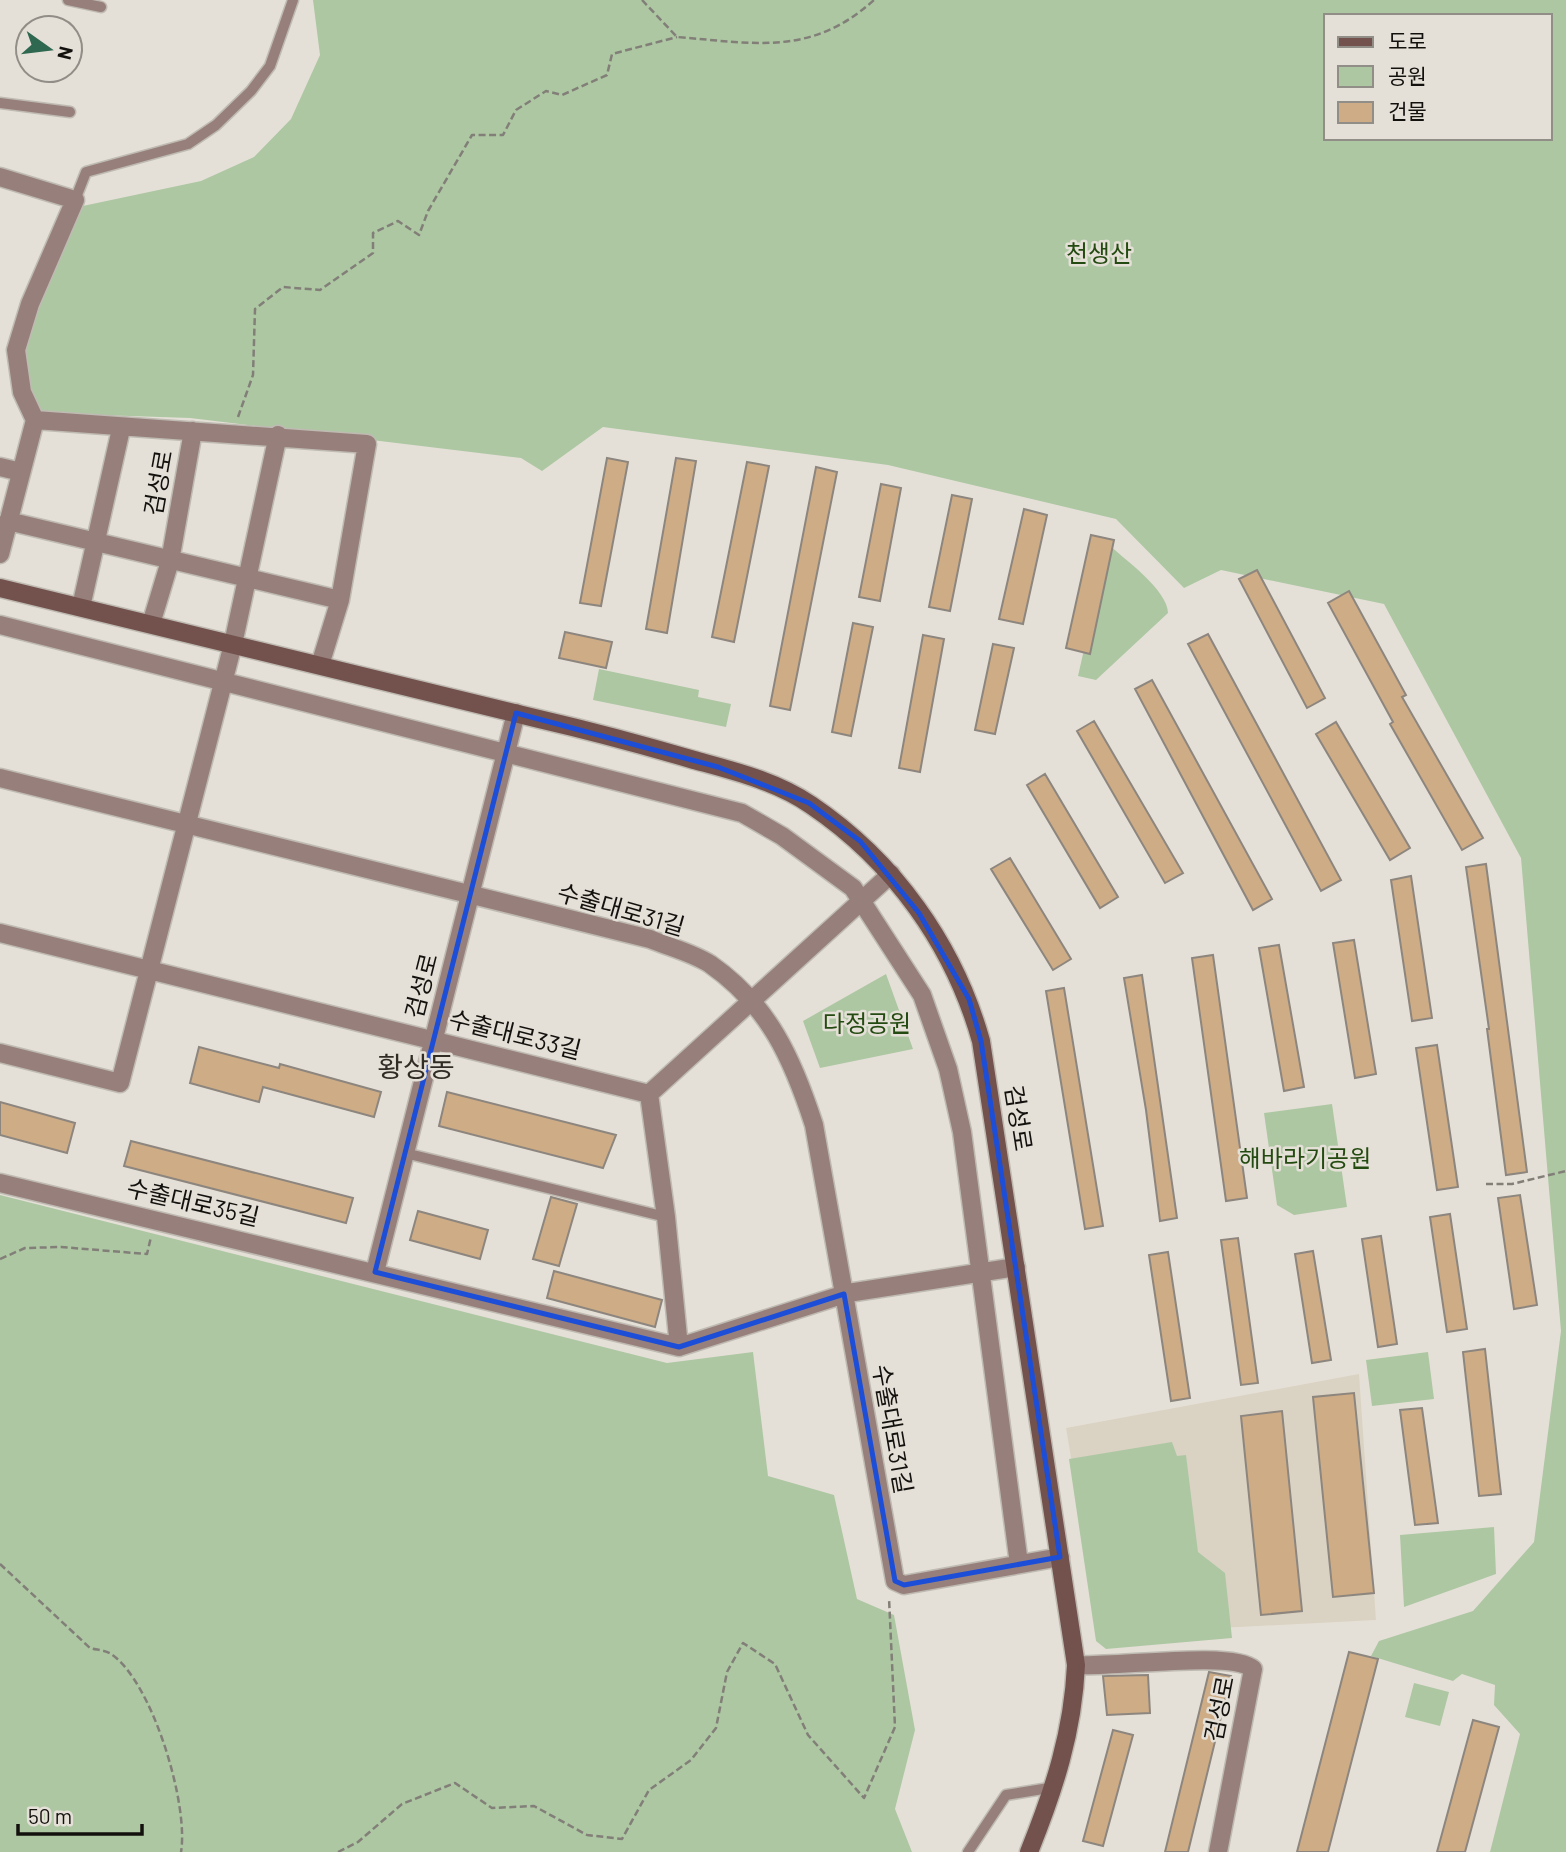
<svg xmlns="http://www.w3.org/2000/svg" width="1566" height="1852" viewBox="0 0 1566 1852" font-family="Barlow,'Noto Sans KR',sans-serif">
<rect width="100%" height="100%" fill="#e5e0d7"/>
<path fill="#dad3c3" d="M1359,1374L1376,1620L1104,1634L1086,1548L1066,1428Z"/>
<path fill="#adc7a3" fill-rule="evenodd" d="M313,0H1566V1852H1490L1520,1734L1494,1705L1495,1685L1462,1674L1453,1681L1371,1656L1379,1641L1473,1611L1534,1542L1561,1331L1521,858L1384,604L1221,570L1184,588L1116,519L888,465L603,427L542,471L521,458L190,418L39,413L26,386L19,349L78,207L201,181L254,157L291,119L320,55ZM1326,16H1550V138H1326Z
M1108,544C1124,559 1168,590 1168,613L1096,680L1078,676Z
M599,669L699,690L698,697L731,704L726,727L593,700Z
M886,974L913,1049L820,1068L803,1021Z
M1332,1104L1347,1207L1294,1215L1277,1205L1264,1113Z
M0,1195L667,1363L753,1352L768,1476L834,1495L857,1599L894,1615L915,1730L895,1809L912,1852H0Z
M1428,1352L1434,1399L1372,1406L1366,1360Z
M1172,1442L1177,1456L1186,1455L1198,1552L1225,1573L1232,1638L1106,1649L1096,1641L1069,1459Z
M1494,1527L1496,1574L1404,1607L1400,1535Z
M1414,1683L1449,1692L1440,1726L1405,1717Z"/>
<path fill="#ceac85" stroke="#8d867f" stroke-width="2" d="M607,458L628,462L601,606L580,603Z
M676,458L696,461L667,633L646,629Z
M747,462L769,466L734,642L712,637Z
M816,467L837,472L790,710L770,706Z
M881,484L901,488L880,601L859,597Z
M952,495L972,499L950,611L929,607Z
M1024,509L1047,515L1023,624L999,619Z
M1091,535L1114,540L1090,654L1066,648Z
M1257,570L1325,698L1307,708L1239,579Z
M1349,591L1406,695L1402,697L1483,838L1462,850L1390,724L1393,722L1328,603Z
M853,623L873,627L851,736L832,732Z
M565,632L612,642L606,668L559,658Z
M1208,634L1341,880L1321,891L1188,644Z
M923,635L944,639L920,772L899,768Z
M993,644L1014,648L995,734L975,730Z
M1152,680L1272,899L1253,910L1135,689Z
M1094,721L1183,873L1165,883L1077,731Z
M1336,722L1410,848L1390,860L1316,734Z
M1045,774L1118,897L1100,908L1027,785Z
M1010,858L1071,959L1053,970L991,869Z
M1486,864L1527,1172L1506,1175L1487,1029H1489L1466,867Z
M1411,876L1432,1018L1412,1021L1391,880Z
M1354,940L1376,1074L1355,1078L1333,943Z
M1279,945L1304,1087L1284,1091L1259,948Z
M1213,955L1247,1198L1226,1201L1192,958Z
M1142,975L1177,1218L1160,1221L1146,1110L1124,978Z
M1064,988L1103,1226L1085,1229L1046,991Z
M1437,1045L1458,1187L1437,1190L1416,1048Z
M199,1047L279,1068L280,1064L381,1092L374,1117L263,1087L259,1102L190,1083Z
M447,1092L616,1135L603,1168L439,1126Z
M0,1102L75,1123L67,1153L0,1135Z
M131,1141L353,1198L346,1223L124,1166Z
M1520,1195L1537,1305L1514,1309L1498,1198Z
M551,1197L577,1204L559,1266L533,1259Z
M418,1211L488,1230L480,1259L410,1240Z
M1450,1214L1467,1329L1447,1332L1430,1217Z
M1381,1236L1397,1344L1378,1347L1362,1239Z
M1238,1238L1258,1383L1241,1385L1221,1240Z
M1313,1251L1331,1360L1312,1363L1295,1254Z
M1168,1252L1190,1398L1171,1401L1149,1255Z
M554,1271L662,1300L655,1327L547,1298Z
M1485,1349L1501,1494L1479,1496L1463,1352Z
M1354,1393L1374,1593L1333,1597L1313,1397Z
M1422,1408L1438,1523L1415,1525L1400,1410Z
M1282,1411L1302,1611L1261,1615L1241,1416Z
M1349,1652L1378,1659L1328,1852H1297Z
M1209,1672L1231,1676L1188,1852H1165Z
M1148,1675L1150,1713L1107,1715L1103,1676Z
M1473,1720L1499,1727L1465,1852H1437Z
M1113,1730L1133,1735L1103,1846L1083,1841Z"/>
<g fill="none" stroke-linecap="round" stroke-linejoin="round">
<defs>
<path id="lane" d="M68,0L101,7
M0,103L70,112
M75,200L86,172L188,144L216,125L251,91L270,66L293,0
M405,1153L666,1217
M968,1852L1006,1795L1055,1787"/>
<path id="street" d="M0,177L75,200L30,304L16,350L22,392L35,420L0,554
M35,420L367,444L340,600L320,665
M0,467L21,472
M8,521L340,600
M81,607L121,429
M151,624L170,561L193,431
M0,625L742,813L782,836L853,888L922,995L948,1069L962,1132L1019,1564
M0,778L650,939C669,947 693,953 710,964C769,1005 793,1060 814,1125L895,1581L904,1585L1060,1557
M0,933L649,1094
M0,1053L120,1083L233,644L278,435
M649,1094L891,874
M649,1094L666,1217L679,1347
M0,1183L679,1347
M375,1272L516,713
M679,1347L848,1293L1016,1267
M1076,1665C1112,1668 1232,1650 1253,1669L1218,1852"/>
<path id="secondary" d="M0,588C180,631 360,674 539,719C591,731 643,745 694,760C734,771 776,781 811,805C894,861 954,945 981,1041L1076,1665C1073,1732 1054,1790 1029,1852"/>
</defs>
<use href="#lane" stroke="#bfbbb3" stroke-width="13"/>
<use href="#street" stroke="#bfbbb3" stroke-width="21"/>
<use href="#secondary" stroke="#bfbbb3" stroke-width="21"/>
<path stroke="#827f78" stroke-width="2.5" stroke-dasharray="7 3.5" stroke-linecap="butt" d="M642,0L677,37C754,43 811,57 874,0
M238,417L253,375L255,309L283,287L320,290L373,253V233L398,221L419,235L428,211L472,135H503L516,110L546,91L562,95L607,75L612,54L677,37
M1486,1184H1512L1566,1171
M0,1259L25,1248L61,1247L147,1254L151,1237
M0,1564L90,1648C97,1650 105,1650 111,1654C152,1681 189,1804 181,1852
M338,1852L358,1842L402,1804L455,1783L492,1808L534,1806L587,1835L622,1839L649,1790L691,1760L716,1728L727,1672L743,1643L775,1664L808,1735L864,1798L895,1727L889,1598"/>
<use href="#lane" stroke="#97807c" stroke-width="10"/>
<use href="#street" stroke="#97807c" stroke-width="18"/>
<use href="#secondary" stroke="#73524d" stroke-width="18"/>
</g>
<path fill="none" stroke="#1d4ed8" stroke-width="5" stroke-linejoin="round" d="M516,713L718,767L809,803L860,841L919,913L969,999L981,1041L1060,1557L904,1585L895,1581L844,1294L679,1347L375,1272Z"/>
<g text-anchor="middle" stroke-width="5" stroke-linejoin="round" paint-order="stroke">
<g font-size="24" fill="#234a10" stroke="#e5e0d7">
<text x="1099" y="262">천생산</text>
<text x="867" y="1032">다정공원</text>
<text x="1305" y="1167">해바라기공원</text>
</g>
<g font-size="24" fill="#13110e" stroke="#e5e0d7">
<text transform="translate(159 483) rotate(-80)" y="8">검성로</text>
<text transform="translate(621 910) rotate(16)" y="8">수출대로31길</text>
<text transform="translate(422 986) rotate(-76)" y="8">검성로</text>
<text transform="translate(515 1035) rotate(14)" y="8">수출대로33길</text>
<text transform="translate(1018 1118) rotate(81)" y="8">검성로</text>
<text transform="translate(193 1203) rotate(13)" y="8">수출대로35길</text>
<text transform="translate(892 1429) rotate(80)" y="8">수출대로31길</text>
<text transform="translate(1220 1709) rotate(-79)" y="8">검성로</text>
</g>
<g font-size="28" fill="#302c25" stroke="#e5e0d7">
<text x="416" y="1077">황상동</text>
</g>
</g>
<rect x="1324" y="14" width="228" height="126" fill="#e5e0d7" stroke="#918d87" stroke-width="2"/>
<rect x="1338" y="37" width="35" height="10" fill="#73524d" stroke="#918d87" stroke-width="2"/>
<text x="1388" y="49" font-size="21" fill="#13110e">도로</text>
<rect x="1338" y="66" width="35" height="21" fill="#adc7a3" stroke="#918d87" stroke-width="2"/>
<text x="1388" y="84" font-size="21" fill="#13110e">공원</text>
<rect x="1338" y="102" width="35" height="21" fill="#ceac85" stroke="#918d87" stroke-width="2"/>
<text x="1388" y="119" font-size="21" fill="#13110e">건물</text>
<g transform="translate(49 49) rotate(104)"><circle r="33" fill="#e5e0d7" stroke="#918d87" stroke-width="2"/>
<path d="M0-5L12 26L0 18L-12 26Z" fill="#2f6850"/>
<text y="-10" font-size="19" font-weight="bold" text-anchor="middle" fill="#13110e">N</text>
</g>
<path d="M18 1824v10h124v-10" fill="none" stroke="#13110e" stroke-width="3.5"/>
<text x="28" y="1824" font-size="21" fill="#13110e" stroke="#e5e0d7" stroke-width="5" paint-order="stroke">50 m</text>
</svg>
